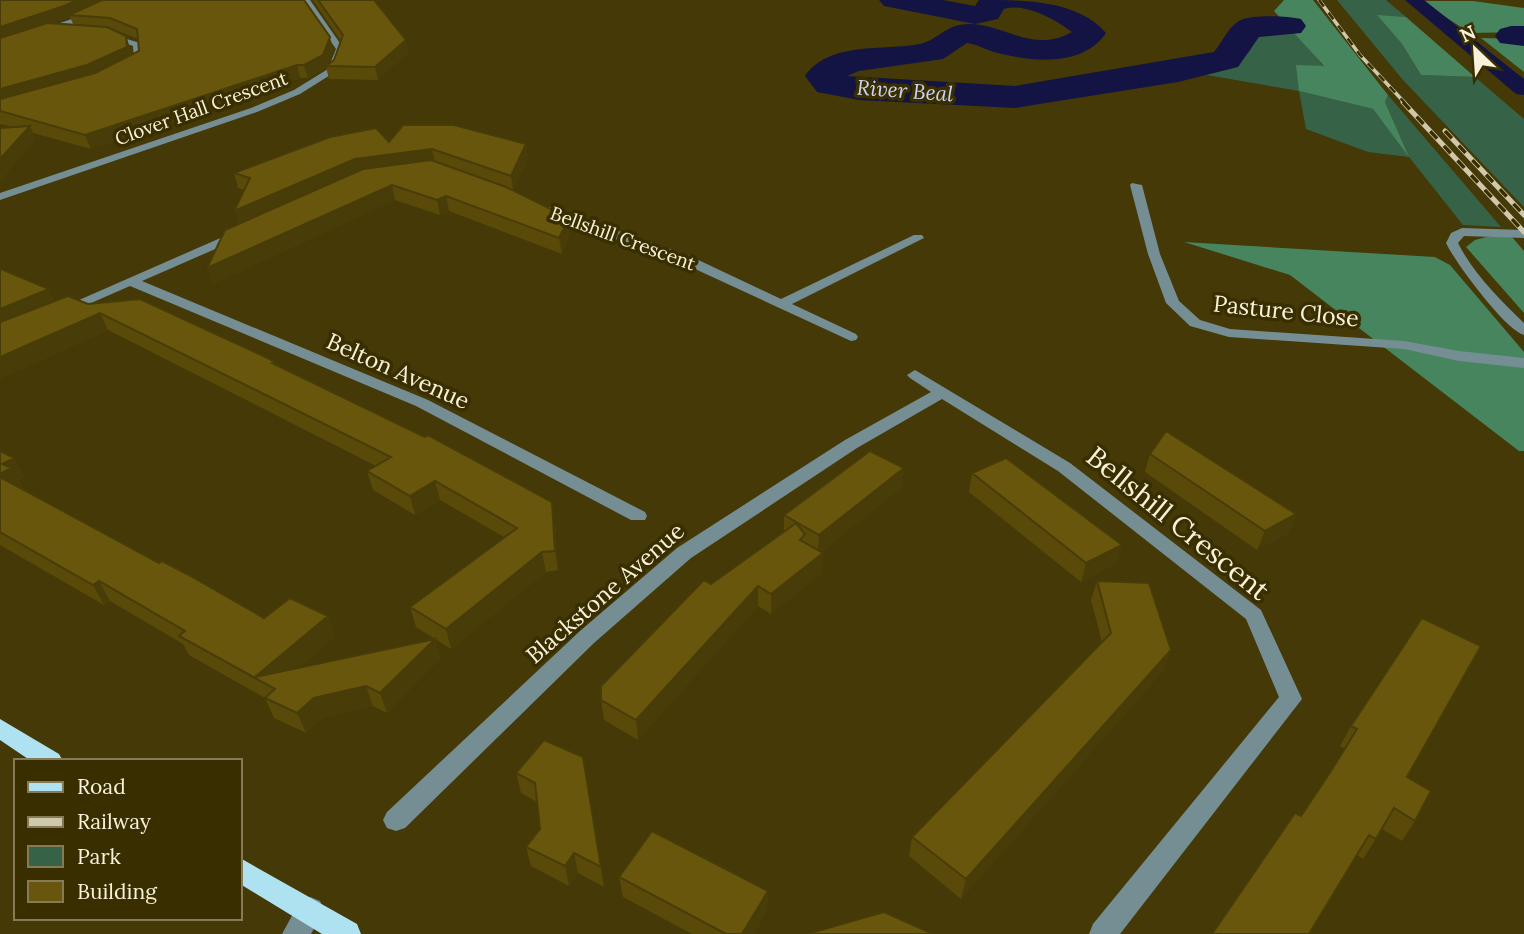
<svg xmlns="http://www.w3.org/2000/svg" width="1524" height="934" viewBox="0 0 1524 934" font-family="Lora,serif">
<rect width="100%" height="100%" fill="#443907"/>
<path fill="#366347" d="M1337,0H1386L1406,17L1378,16L1402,44L1421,75L1475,77L1524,119V207L1403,80Z
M1262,28H1292L1324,67L1299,91L1373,109L1407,153L1385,102L1388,95L1501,227L1463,225L1409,157L1368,152L1306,129L1299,91L1195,73C1224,68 1252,65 1257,31Z"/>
<path fill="#46855e" d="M1284,0H1313L1388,95L1385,102L1409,157L1373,109L1299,91L1296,65L1324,66L1274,11Z
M1421,1H1473L1524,8V32L1470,33Z
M1377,15L1406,17L1475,77L1421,75L1402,44Z
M1481,38L1524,39V72Z
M1486,237H1512L1524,251V313L1466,247L1475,240Z
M1184,242L1435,257L1450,265L1524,352V451H1519L1290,275Z"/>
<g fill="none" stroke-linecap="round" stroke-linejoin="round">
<path fill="#131444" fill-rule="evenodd" d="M1405,0H1424L1524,79V95L1516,94Z"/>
<path fill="#131444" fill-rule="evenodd" d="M879,0H943L975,6L979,0C1024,0 1077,0 1106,33C1083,67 1033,62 998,53C988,51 977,44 967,43L943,59L859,71L847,76L1015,86L1214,52C1221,44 1229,26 1239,21C1251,14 1288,16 1301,19L1306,26L1301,33L1259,37L1238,67L1178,82L1015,108L859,100L817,92L805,76C829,41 884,51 920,44C938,40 946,24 969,24C1005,24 1033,54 1072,32C1057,20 1024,2 1004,9L998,19L975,24L884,6Z
M1511,26H1524V46L1500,43L1495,36L1500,29Z"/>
<path fill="#758e94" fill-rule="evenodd" d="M115,0H125L75,24L0,49V43L69,20Z
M302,0H310L344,49L335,72L300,94L257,112L0,200V193L251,108L294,90L328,69L336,49Z
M104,32L140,43L141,64L123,70V66L134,61L133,46L104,36Z
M1132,183L1142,185L1160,254L1179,301L1200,320L1230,329L1404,341L1459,351L1524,358V368L1459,361L1404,349L1229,337L1190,326L1166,303L1148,254L1130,185Z
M543,207H551L692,257L781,299L914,235H922L924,238L792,304L856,334L858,337L856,340L851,341L682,263L543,213Z
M1462,228L1524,230V238L1464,236L1458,243C1473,273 1500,300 1524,323V335C1505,330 1455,262 1446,243L1451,233Z
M241,229L245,230V236L142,281L428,400L645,512L647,516L645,520H631L416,406L130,286L66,314L61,315L54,311Z
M915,370L1070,463L1261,610L1302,699L1120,934H1089L1093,924L1279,697L1246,619L1058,471L942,399L857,448L691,558L594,643L405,828L396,831L387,828L383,820L387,812L580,631L677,548L845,440L931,392L910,378L907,375Z
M310,897L320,901L324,910L311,934H282L300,901Z"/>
<path fill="#afe2f0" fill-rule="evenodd" d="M0,719L59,754L63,761H31L0,740Z
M240,858L357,924L361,934H322L240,884Z"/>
<defs>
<path id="rail-far1" d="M1319,0L1360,55L1405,103"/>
<path id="rail" d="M1403,102L1524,232
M1445,131L1524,215"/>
</defs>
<use href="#rail-far1" stroke="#cfc8aa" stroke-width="3.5"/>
<use href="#rail" stroke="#cfc8aa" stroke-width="5"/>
<use href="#rail-far1" stroke="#392e00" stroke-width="2.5" stroke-dasharray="8" stroke-linecap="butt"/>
<use href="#rail" stroke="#392e00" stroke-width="3.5" stroke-dasharray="10" stroke-linecap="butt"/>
</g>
<path fill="#594a0a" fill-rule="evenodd" d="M0,0L333,49L327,65L334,60L341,41L313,0H374L409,52L378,80L329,79L326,67L308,78H300L91,149L33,133L36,139L0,181V128L13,127L0,124ZM70,17L73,24L51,23ZM113,29L138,39L139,51L131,55L130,48Z
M389,142L526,144L528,158L513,191L569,218L570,233L562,254L449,211L440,215L395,200L213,284L207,268L238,224L244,190L238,188L234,173Z
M55,301L88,304L274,361L275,365L555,521L558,570L546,572L451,649L416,627L410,607L504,537L440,500L415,515L373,490L367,471L376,466L108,330L0,379Z
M0,451L14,458L24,477L18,480L22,487L20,488L264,618L328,616L335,636L298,668L435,639L440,659L387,713L373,706L322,718L306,733L274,718L265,698L189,655L183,644L110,601L104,605L0,545Z
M1150,454L1296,514L1288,534L1257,550L1145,472Z
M904,468L902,487L821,552L823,553L822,573L771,614L758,606L638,740L604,720L601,700L711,584L784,532V515Z
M972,473L1122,545L1116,564L1081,582L969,492Z
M1097,581L1164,670L961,899L909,856L912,837L1102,642L1091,600Z
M1422,618L1407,777L1415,821L1402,841L1382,829L1363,859L1301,816L1345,749L1340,746L1351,726Z
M583,757L604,887L578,873L569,886L531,866L526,847L540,829L537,802L521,793L516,773Z
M619,877L768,891L767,910L754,934H692L623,897Z"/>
<path fill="#483c08" d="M78,0H108L69,15L70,17L0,40V27Z
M126,36L130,48L131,59L92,78L0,104V89Z
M330,37L333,49L326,67L308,78L304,65Z
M406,40L409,52L378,80L375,67Z
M297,65L300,78L91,149L85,135Z
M30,126L36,139L0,181V159Z
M526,144L528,158L513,191L511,176Z
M432,149L435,163L239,227L234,211L355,159Z
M392,185L395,200L213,284L207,268Z
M446,196L449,211L440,215L437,200Z
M569,218L570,233L562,254L559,238Z
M49,289L57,305L0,329V309Z
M100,313L108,330L0,379V357Z
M14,458L24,477L18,480L22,487L8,495L0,481V474L2,464Z
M904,468L902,487L818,554L819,535Z
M435,481L440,500L415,515L410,496Z
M552,502L555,521L558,570L555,551Z
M1296,514L1288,534L1257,550L1265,531Z
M1122,545L1116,564L1081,582L1086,563Z
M542,552L546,572L451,649L446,629Z
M823,553L822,573L771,614V594Z
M99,581L110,601L104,605L93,585Z
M758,586V606L638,740L636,720Z
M328,616L335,636L274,688L255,677Z
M435,639L440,659L387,713L380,693Z
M1171,650L1164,670L961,899L966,879Z
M366,686L373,706L322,718L306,733L297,713L314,698Z
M574,853L578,873L569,886L565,866Z
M768,891L767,910L754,934H742Z"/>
<path fill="#67560c" stroke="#483c08" stroke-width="2" d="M0,0H78L64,6L0,27Z
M102,0H304L330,37L323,55L304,65H297L85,135L0,111V99L95,73L139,51L137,29L110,18L69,15Z
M318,0H374L406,40L375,67L326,66L334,60L343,35Z
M47,23L107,27L126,36L127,47L87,65L0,89V38Z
M403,125H454L526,144L511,176L432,149L355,159L234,211L250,178L234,173L330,137L376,128L389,142Z
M30,126L0,159V128Z
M431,160L506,187L569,218L559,238L446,196L437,200L392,185L207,268L225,230L363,169Z
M0,269H1L49,289L0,309Z
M68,296L88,304L140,299L274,361L272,363L425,437L428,435L552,502L555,551L542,552L446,629L410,607L517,528L435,481L410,496L367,471L391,457L100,313L0,357V322Z
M1166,431L1296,514L1265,531L1150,454Z
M0,451L14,458L2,464L11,468L0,474Z
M870,451L904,468L819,535L784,515Z
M1006,458L1122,545L1086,563L972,473Z
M0,477L159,563L162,561L187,574L264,618L290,598L328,616L255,677L435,639L380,693L366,686L314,698L297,713L265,698L275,689L179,636L185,631L99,581L93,585L0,532Z
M796,523L805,534L800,540L823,553L771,594L758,586L636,720L601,700V686L704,580L711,584Z
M1097,581L1149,583L1171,650L966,879L912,837L1111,633Z
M1422,618L1481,646L1407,777L1431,791L1415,821L1394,808L1376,839L1369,835L1309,934H1212L1295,813L1301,816L1331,771L1357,729L1351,726Z
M544,740L583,757L601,867L574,853L565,866L526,847L540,829L535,783L516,773Z
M652,831L768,891L742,934H726L619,877Z
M884,912L933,934H807Z"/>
<g text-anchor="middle" stroke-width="7" stroke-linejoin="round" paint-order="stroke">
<g font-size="19" fill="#f8f2da" stroke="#392e00">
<text transform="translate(201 108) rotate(-20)" y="7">Clover Hall Crescent</text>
<text transform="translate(623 238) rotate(20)" y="7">Bellshill Crescent</text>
</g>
<g font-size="21" font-style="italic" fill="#ccd4f6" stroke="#392e00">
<text transform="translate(905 91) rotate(4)" y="7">River Beal</text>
</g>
<g font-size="23" fill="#f8f2da" stroke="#392e00">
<text transform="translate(1286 311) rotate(6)" y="8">Pasture Close</text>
<text transform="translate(398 371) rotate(24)" y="8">Belton Avenue</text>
<text transform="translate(605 593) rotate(-41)" y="8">Blackstone Avenue</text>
</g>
<g font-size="28" fill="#f8f2da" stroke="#392e00">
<text transform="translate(1178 523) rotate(39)" y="10">Bellshill Crescent</text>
</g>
</g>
<rect x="14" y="759" width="228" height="161" fill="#392e00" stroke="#857c57" stroke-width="2"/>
<rect x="28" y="782" width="35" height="10" fill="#afe2f0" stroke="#857c57" stroke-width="2"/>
<text x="77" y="794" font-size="21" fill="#f8f2da">Road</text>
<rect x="28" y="817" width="35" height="10" fill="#cfc8aa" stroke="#857c57" stroke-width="2"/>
<text x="77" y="829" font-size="21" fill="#f8f2da">Railway</text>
<rect x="28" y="846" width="35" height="21" fill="#366347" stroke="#857c57" stroke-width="2"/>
<text x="77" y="864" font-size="21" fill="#f8f2da">Park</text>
<rect x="28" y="881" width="35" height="21" fill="#67560c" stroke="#857c57" stroke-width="2"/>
<text x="77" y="899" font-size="21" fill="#f8f2da">Building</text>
<g transform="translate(1475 49) rotate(335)" stroke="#392e00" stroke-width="5" paint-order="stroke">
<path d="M0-5L12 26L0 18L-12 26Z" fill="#f8f2da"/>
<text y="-10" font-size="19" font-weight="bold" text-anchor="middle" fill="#f8f2da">N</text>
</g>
</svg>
